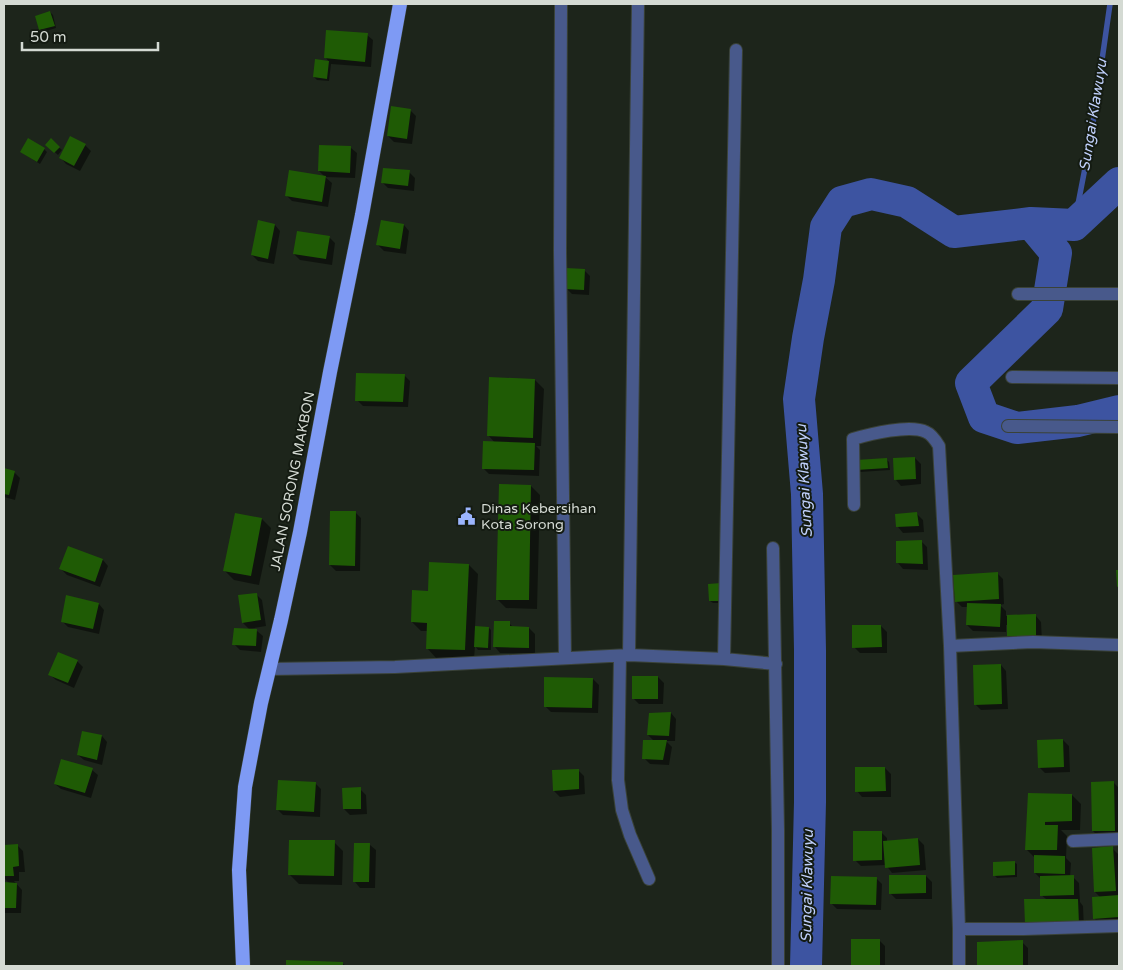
<svg xmlns="http://www.w3.org/2000/svg" width="1123" height="970" viewBox="0 0 1123 970" font-family="'Varela Round',sans-serif">
<rect width="100%" height="100%" fill="#1d251b"/>
<path fill="#0007" d="M50,12L53,15L56,28L43,32L40,30L36,16Z
M367,35L373,40L371,67L331,64L329,81L317,80L314,77L316,61L329,62L326,58Z
M410,110L416,116L412,144L394,142L388,136Z
M51,140L62,150L58,155L47,145Z
M85,145L91,151L80,171L66,164L61,158Z
M351,148L357,153L355,178L325,177L332,183L328,207L292,201L286,195L325,177L319,171Z
M44,149L47,152L40,164L24,154Z
M409,172L415,178L414,191L388,188L382,182Z
M275,225L280,231L274,264L258,261L252,255Z
M404,225L409,231L406,254L384,251L378,245Z
M329,237L335,243L332,265L300,260L294,254Z
M584,270L590,276L589,295L572,294L566,288Z
M404,375L410,381L408,407L363,406L357,400Z
M535,380L544,389L541,446H536L540,450L539,476L489,474L483,468L495,443L488,435Z
M915,458L921,464V484L901,486L896,480Z
M887,460L889,462L890,470L860,472L857,470Z
M4,470L14,472L20,478L15,500L4,497Z
M531,486L540,495L537,609L506,608L497,599Z
M355,512L361,518L360,571H336L330,565Z
M917,514L923,520L924,532L903,533L898,527Z
M262,519L271,528L259,585L234,580L225,571Z
M921,541L927,547L928,570L903,569L898,563Z
M69,548L103,560L108,566L100,587L67,575L61,569Z
M469,565L478,574L475,627L489,628L491,630V650H478L475,646L474,659L436,658L427,648L428,631H421L412,622Z
M997,573L1003,579L1004,604L1000,605L1006,611V616H1036L1041,622L1042,641H1014L1008,636V625H1006V632L973,631L967,625L968,607H962L956,601Z
M709,585L724,603H713L710,601Z
M256,594L262,600L266,626L249,629L243,623Z
M99,604L104,610L99,634L68,627L62,621Z
M509,623L514,628H529L535,634V653H500L495,647Z
M881,626L887,632V653H860L854,647Z
M257,631L263,636L261,652L240,650L234,644Z
M77,661L83,667L74,688L56,680L50,675Z
M1001,665L1006,671L1008,709L981,710L975,704Z
M658,677L664,683L663,704H639L633,698Z
M593,679L599,685L598,713L551,712L545,706Z
M671,713L676,719L675,741H666L672,747L669,765L650,764L644,758L655,742L648,735Z
M102,736L107,742L102,765L84,760L78,755Z
M1063,740L1069,746L1070,772L1045,773L1039,767Z
M885,768L891,774V797H862L857,791Z
M92,770L98,775L91,798L61,789L55,784Z
M578,770L584,776L585,794L560,797L554,791Z
M315,783L321,789L320,817L283,815L278,810Z
M1114,783L1119,788V836L1099,837L1093,831Z
M360,789L366,795L367,814L350,815L344,809Z
M1029,795H1072L1081,804L1080,830H1061L1067,836L1066,858L1071,863L1070,877H1073L1079,883L1080,902L1083,906L1084,929L1041,895V879L1035,873V858L1027,850Z
M881,832L887,838V842L918,839L924,845L926,870L892,873L886,865L861,866L855,860Z
M334,842L343,851L342,885L299,884L290,875Z
M17,845L23,851L25,872H19V881H14L22,890L21,913H4V883H9L4,878V846Z
M370,845L376,850L375,888H360L355,882Z
M1112,848L1118,854L1119,923L1100,924L1094,918L1101,898L1095,892Z
M1014,862L1017,864V877L997,878L995,876Z
M926,876L932,882V899H896L890,893Z
M876,878L882,884L881,910L837,909L831,903Z
M852,940H879L885,946V966H852Z
M1022,942L1028,948V966H978V943Z
M288,962L342,963L346,966H287Z"/>
<g fill="none" stroke-linecap="round" stroke-linejoin="round">
<path stroke="#3d54a1" stroke-width="5.5" d="M1074,225L1091,137L1110,4"/>
<path stroke="#3d54a1" stroke-width="32" d="M1031,223L1074,225L1119,183
M806,966L810,802V650L807,494L799,399L808,338L819,280L826,227L842,202L871,194L907,202L954,232L1031,223L1056,253L1047,309L971,383L984,417L1017,428L1078,421L1119,411"/>
</g>
<path fill="#1f5b05" d="M50,11L55,26L39,30L35,16Z
M326,30L368,33L365,62L324,58Z
M315,59L329,61L327,79L313,77Z
M391,106L411,109L407,139L387,136Z
M70,136L86,144L74,166L59,158Z
M28,138L45,148L37,162L20,152Z
M51,138L60,147L54,153L45,145Z
M319,145L351,146L350,173L318,171Z
M383,168L410,170L408,186L381,183Z
M289,170L326,176L322,202L285,196Z
M258,220L275,224L268,259L251,255Z
M381,220L404,224L400,249L376,245Z
M297,231L330,236L326,259L293,254Z
M566,268L585,269L584,290L565,289Z
M356,373L405,374L403,402L355,401Z
M489,377L535,379L533,438L487,436Z
M483,441L535,443L534,470L482,469Z
M915,457L916,479L894,480L893,458Z
M887,458L888,468L856,470V460Z
M4,468L15,471L9,495L4,494Z
M499,484L531,485L529,600H496Z
M330,511H356L355,566L329,565Z
M917,512L919,526L896,527L895,514Z
M235,513L262,518L251,576L223,571Z
M922,540L923,564L896,563V541Z
M68,546L103,559L95,582L59,569Z
M429,562L469,564L465,650L426,649L427,623L411,622L412,590L428,591Z
M1116,570H1119V586L1117,587Z
M998,572L999,599L955,602L953,575Z
M721,583L722,601H709L708,584Z
M257,593L261,620L242,623L238,595Z
M66,595L99,603L93,629L61,622Z
M967,603L1001,604L1000,627L966,625Z
M1036,614V636H1007V615Z
M494,621H510V626L529,627V648L493,647Z
M852,625H881L882,647L852,648Z
M475,626L489,627L488,648L474,647Z
M234,628L257,629L256,646L232,645Z
M58,652L78,660L68,683L48,675Z
M1001,664L1002,704L974,705L973,665Z
M632,676H658V699H632Z
M544,677L593,678L592,708L544,707Z
M671,712L669,736L647,735L649,713Z
M82,731L102,735L97,760L77,755Z
M1063,739L1064,767L1038,768L1037,740Z
M643,740H667L663,760L642,759Z
M61,759L93,768L85,793L54,784Z
M855,767H885L886,791L855,792Z
M579,769V789L553,791L552,770Z
M278,780L316,782L314,812L276,810Z
M1114,781L1115,831H1092L1091,782Z
M361,787V809H343L342,788Z
M1028,793L1072,794V821L1045,822V825H1058L1057,850H1025Z
M853,831H882V860L853,861Z
M918,838L920,865L885,868L883,841Z
M289,840H335L334,876L288,875Z
M354,843H370L369,882H353Z
M18,844L19,866L13,867L14,876H4V845Z
M1113,846L1116,891L1094,892L1092,848Z
M1034,855L1065,856V874L1034,873Z
M1015,861V875L993,876V862Z
M889,875H926V893L889,894Z
M1074,875V895L1040,896V876Z
M831,876L877,877L876,905L830,904Z
M4,882L17,883L16,908H4Z
M1119,895V917L1093,919L1092,897Z
M1024,899H1078L1079,924H1025Z
M851,939H880V966H851Z
M1023,940V966H977V942Z
M286,960L343,962V966H286Z"/>
<g fill="none" stroke-linecap="round" stroke-linejoin="round">
<defs>
<path id="minor" d="M561,4L560,251L565,658
M1018,294H1119
M1012,377L1119,378
M1008,426L1119,427
M854,505L853,439C870,434 910,424 926,432C931,434 936,441 939,446L950,646L1033,642L1119,645
M773,548L778,830V966
M950,646L959,929V966
M629,655L638,4
M620,656L618,780L622,810L630,835L649,879
M724,659L736,50
M269,669L395,667L629,655L724,659L776,664
M1073,841L1119,839
M959,929H1024L1119,926"/>
<path id="trunk" d="M243,966L239,870L245,787L261,703L281,620L300,532L330,372L362,215L400,4"/>
</defs>
<use href="#minor" stroke="#3a4238" stroke-width="14"/>
<use href="#trunk" stroke="#3a4238" stroke-width="15"/>
<use href="#minor" stroke="#48598b" stroke-width="12"/>
<use href="#trunk" stroke="#7e9af4" stroke-width="14"/>
</g>
<defs>
<symbol id="civic-bare" viewBox="-9 -9 18 18"><path d="M-.6-6.5H3V-4.5H.6V-3L4-1V1h2V6H-6V1h2V-1L-.6-3ZM-1.2 2.5V6h2.4V2.5Z" fill="#9bb5fd" stroke="#141b12" stroke-width="2.5" paint-order="stroke"/></symbol>
</defs>
<g fill-rule="evenodd">
<use href="#civic-bare" x="454" y="504" width="25" height="25"/>
</g>
<g text-anchor="middle" stroke-width="4" stroke-linejoin="round" paint-order="stroke">
<g font-size="14" fill="#d4dad3" stroke="#141b12">
<text transform="translate(292 481) rotate(-79)" y="5">JALAN SORONG MAKBON</text>
</g>
<g font-size="14" fill="#d4dad3" stroke="#141b12" text-anchor="start">
<text x="481" y="513">Dinas Kebersihan<tspan x="481" dy="16">Kota Sorong</tspan></text>
</g>
<g font-size="15" font-style="italic" fill="#c0d0fb" stroke="#141b12">
<text transform="translate(1093 115) rotate(-81)" y="5">Sungai Klawuyu</text>
<text transform="translate(804 481) rotate(-93)" y="5">Sungai Klawuyu</text>
<text transform="translate(807 886) rotate(-89)" y="5">Sungai Klawuyu</text>
</g>
</g>
<rect width="1123" height="970" fill="none" stroke="#d4dad3" stroke-width="10"/>
<path d="M22 42v8h136v-8" fill="none" stroke="#d4dad3" stroke-width="2.5"/>
<text x="30" y="42" font-size="15" fill="#d4dad3" stroke="#141b12" stroke-width="4" paint-order="stroke">50 m</text>
</svg>
